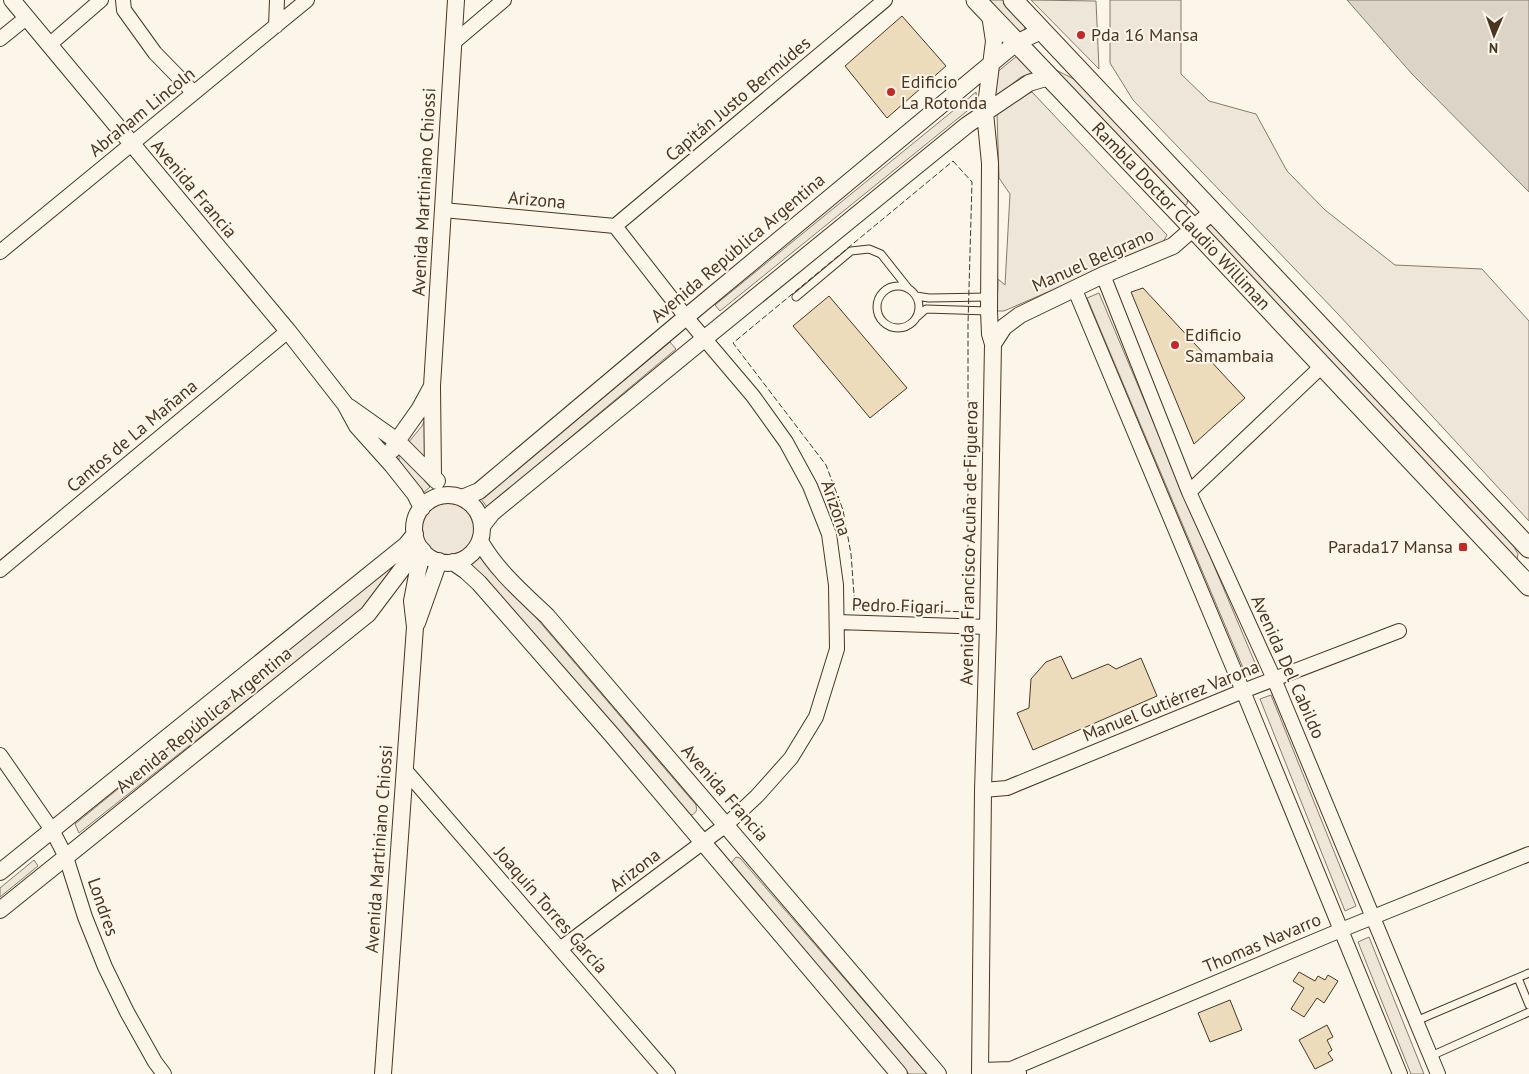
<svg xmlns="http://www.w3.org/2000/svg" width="1529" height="1074" viewBox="0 0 1529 1074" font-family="'PT Sans',sans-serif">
<rect width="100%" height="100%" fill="#fbf6e9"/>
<path fill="#ede6d9" stroke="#887966" d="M988,0H1003L1024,23C1026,29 1024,33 1017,32Z
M1110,0H1181V74L1209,101L1256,114L1287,171L1325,210L1395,265L1482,269L1529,321V521L1338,314L1133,100L1110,63Z
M1036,50L1038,51L1056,70L1078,81L1188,198L1187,204L1184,206Z
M1017,56L1033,72L1021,77L997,96L994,94L996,73Z
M976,92L977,103L720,311L715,305Z
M1032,92L1167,235L1163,242L1004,311H997L998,279L1005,285L1010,194L999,178L997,113L1023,95Z
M1211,225L1214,226L1512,543L1518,554L1517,559L1513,557L1206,229L1207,227Z
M1099,293L1258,670L1246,675L1087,298Z
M670,342L676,349L487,507L481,499Z
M429,411L426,464L408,443L422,426Z
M399,451L430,487L423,493L399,463Z
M422 529a26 26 0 1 1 52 0a26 26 0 1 1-52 0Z
M411,550L361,610L79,833L75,824Z
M479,556L503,585L533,614L696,805C697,810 697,812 692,815L687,814L470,564Z
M1271,695L1356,906L1345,911L1260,699Z
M736,857L740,858L927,1074H909L731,866L732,862Z
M34,860L38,866L0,897V888Z
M1369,937L1424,1074H1411L1358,942Z"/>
<path fill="#ede7d9" stroke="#887966" d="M1031,0L1096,1L1099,69Z"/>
<path fill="#dcd4c6" stroke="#887966" d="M1347,0H1529V192L1412,74Z"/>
<path fill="#ecdcbc" stroke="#4a3520" d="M902,16L946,66L887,118L845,66Z
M1143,288L1245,398L1194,444L1131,292Z
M829,296L907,388L870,418L793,326Z
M1061,656L1072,679L1108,664L1116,669L1141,658L1157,696L1033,750L1017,713L1029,708L1031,679L1046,662Z
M1299,972L1315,981L1318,976L1325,980L1328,975L1338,981L1324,1003L1317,998L1304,1017L1291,1009L1304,988L1293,981Z
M1230,1000L1242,1030L1210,1042L1198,1013Z
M1327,1025L1333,1037L1327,1040L1332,1050L1328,1053L1333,1060L1315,1069L1299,1040Z"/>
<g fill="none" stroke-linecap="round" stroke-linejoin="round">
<defs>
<path id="service" d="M877 307a21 21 0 1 1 42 0a21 21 0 1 1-42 0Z
M916,296L929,298L988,297
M796,297L851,251L869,249L881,254L908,288
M917,317L926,309L988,311
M1518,978L1529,1005
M1416,1021L1529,973
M1431,1056L1529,1012"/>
<path id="minor" d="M123,0L124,10L155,53L194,93
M276,26L277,0
M0,39L26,18
M453,43L504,0
M49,45L101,0
M443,210L615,226L686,317L753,396L786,442L810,486L829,534L836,585L837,649L816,717L791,758L757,796L726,825L560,949
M615,226L885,0
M0,252L307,0
M1103,275L1189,492L1274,679L1438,1074
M1075,290L1243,691L1400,1074
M1189,492L1322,366
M0,570L288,331
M837,622L988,627
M0,755L52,830L66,857L85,917L105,967L127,1012L155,1062L164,1074
M405,770L668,1074
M983,790L1007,788L1243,691L1399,631
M1011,1069L1341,930L1529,854
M981,1070L1011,1069L1019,1073"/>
<path id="tertiary" d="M12,0L288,331L345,404L357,426L392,465L415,494L422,508
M993,344L1004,327L1020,315L1103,275L1173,246L1212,212
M349,407L397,441L437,481
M392,450L397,441L419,410L431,388
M433,476L432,386L456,0
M414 529a34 34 0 1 1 68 0a34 34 0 1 1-68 0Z
M462,498L479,491L686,317L1016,43L1041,31
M482,526L492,513L704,339L967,125L1029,83L1049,77
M480,541C496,570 523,593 547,616L938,1074
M453,562L466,571L479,583L612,735L899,1074
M417,623L439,561
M0,872L406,545L415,534
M0,910L368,614L405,565L421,549
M383,1074L415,627L412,601L418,570L423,551
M980,1074L983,790L988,627L993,344L990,334L989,311L990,163L985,113L994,41L990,15"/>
<g id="secondary">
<path id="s1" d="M976,0L1193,228L1529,586"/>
<path d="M1013,0L1529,548"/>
</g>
</defs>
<use href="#service" stroke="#4a3520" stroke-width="9"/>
<use href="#minor" stroke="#4a3520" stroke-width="16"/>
<use href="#tertiary" stroke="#4a3520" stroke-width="18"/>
<use href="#secondary" stroke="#4a3520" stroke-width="21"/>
<use href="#service" stroke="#fbf6e9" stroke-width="7"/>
<use href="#minor" stroke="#fbf6e9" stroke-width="14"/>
<use href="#tertiary" stroke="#fbf6e9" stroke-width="16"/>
<use href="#secondary" stroke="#fbf6e9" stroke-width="19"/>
<path stroke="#4a3520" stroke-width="1" stroke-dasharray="6 2.5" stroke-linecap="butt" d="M953,161L972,182L968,324V612L855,608L851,554L843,510L826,465L733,343Z"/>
</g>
<g fill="#c62828" stroke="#fbf6e9" stroke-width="2">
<circle cx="1081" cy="35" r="5"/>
<circle cx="891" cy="92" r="5"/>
<circle cx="1175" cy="345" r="5"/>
<rect x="1458" y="542" width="10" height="10" rx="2.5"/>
</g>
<g text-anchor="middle" stroke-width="4" stroke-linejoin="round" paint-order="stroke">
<g font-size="18" fill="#4a3520" stroke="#fbf6e9" text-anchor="start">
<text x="1091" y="41">Pda 16 Mansa</text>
<text x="901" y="88">Edificio<tspan x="901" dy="21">La Rotonda</tspan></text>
<text x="1185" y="341">Edificio<tspan x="1185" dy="21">Samambaia</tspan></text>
<text x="1453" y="553" text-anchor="end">Parada17 Mansa</text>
</g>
<g font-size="18" fill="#4a3520" stroke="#fbf6e9">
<text transform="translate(738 99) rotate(-40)" y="6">Capitán Justo Bermúdes</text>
<text transform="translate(142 112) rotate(-39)" y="6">Abraham Lincoln</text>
<text transform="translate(194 189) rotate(50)" y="6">Avenida Francia</text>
<text transform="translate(424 192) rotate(-87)" y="6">Avenida Martiniano Chiossi</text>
<text transform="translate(537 200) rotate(5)" y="6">Arizona</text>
<text dy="6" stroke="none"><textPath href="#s1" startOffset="298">Rambla Doctor Claudio Williman</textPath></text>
<text transform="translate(738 248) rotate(-40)" y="6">Avenida República Argentina</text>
<text transform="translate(1093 260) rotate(-24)" y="6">Manuel Belgrano</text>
<text transform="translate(132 436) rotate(-40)" y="6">Cantos de La Mañana</text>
<text transform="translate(836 508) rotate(71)" y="6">Arizona</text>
<text transform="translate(969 543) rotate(-89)" y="6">Avenida Francisco Acuña de Figueroa</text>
<text transform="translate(898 606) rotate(2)" y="6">Pedro Figari</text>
<text transform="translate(1288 667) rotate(66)" y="6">Avenida Del Cabildo</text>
<text transform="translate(1171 701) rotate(-22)" y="6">Manuel Gutiérrez Varona</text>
<text transform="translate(204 720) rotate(-39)" y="6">Avenida República Argentina</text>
<text transform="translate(725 793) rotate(49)" y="6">Avenida Francia</text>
<text transform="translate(379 849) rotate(-86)" y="6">Avenida Martiniano Chiossi</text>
<text transform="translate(635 870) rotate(-37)" y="6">Arizona</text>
<text transform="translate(103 907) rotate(71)" y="6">Londres</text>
<text transform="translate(551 910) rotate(49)" y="6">Joaquín Torres García</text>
<text transform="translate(1262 943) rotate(-23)" y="6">Thomas Navarro</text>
</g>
</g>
<g transform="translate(1494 35) rotate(182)" stroke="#fbf6e9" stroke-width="4" paint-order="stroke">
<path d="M0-4L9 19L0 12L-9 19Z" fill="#4a3520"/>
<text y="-8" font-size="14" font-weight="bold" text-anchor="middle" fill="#4a3520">N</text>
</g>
</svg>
